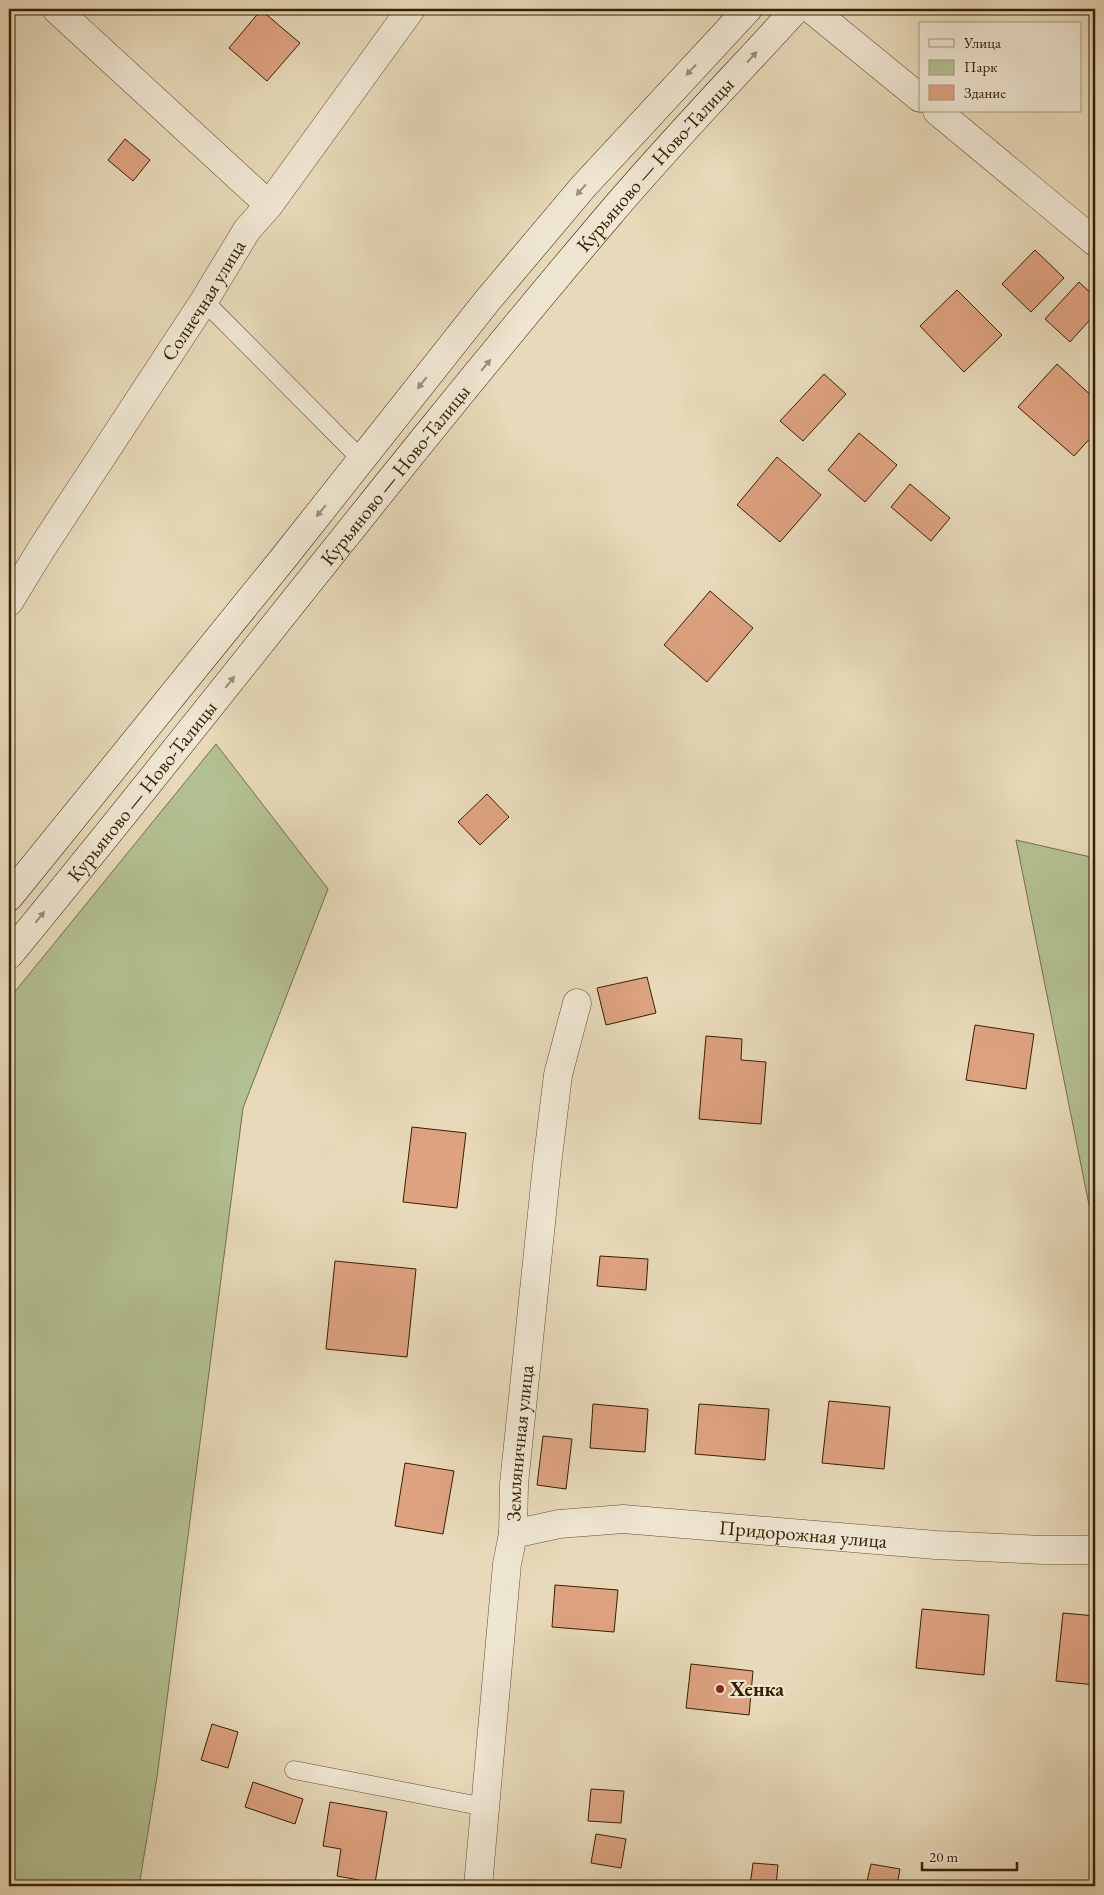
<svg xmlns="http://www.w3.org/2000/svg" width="1104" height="1895" viewBox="0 0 1104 1895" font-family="'EB Garamond',serif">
<rect width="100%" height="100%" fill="#e7d9b9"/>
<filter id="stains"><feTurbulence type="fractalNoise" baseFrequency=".004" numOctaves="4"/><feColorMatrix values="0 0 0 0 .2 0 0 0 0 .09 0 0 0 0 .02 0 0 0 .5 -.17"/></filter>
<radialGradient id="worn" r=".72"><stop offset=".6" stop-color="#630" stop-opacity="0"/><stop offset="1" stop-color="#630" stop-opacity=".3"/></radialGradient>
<path fill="#b3c091" stroke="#747048" d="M216,744L328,889L243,1108L157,1777L139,1886H9V999Z
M1016,840L1095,858V1235Z"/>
<path fill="#dea281" stroke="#362000" d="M261,10L300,43L267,81L229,48Z
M125,139L150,160L133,181L108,160Z
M1035,250L1064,278L1031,312L1002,284Z
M1079,282L1095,297V314L1070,342L1045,319Z
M957,290L1002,335L964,372L920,326Z
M1057,364L1095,399V433L1074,456L1018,407Z
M824,374L846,394L803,441L780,421Z
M859,433L897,465L865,502L828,470Z
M777,457L821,495L780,542L737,505Z
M910,484L950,518L931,541L891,507Z
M710,591L753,628L707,682L664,645Z
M487,794L509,817L480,845L458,822Z
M647,977L656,1013L606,1025L597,988Z
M975,1025L1034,1034L1026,1089L966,1080Z
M706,1036L742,1039L741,1060L766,1062L761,1124L699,1119Z
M412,1127L466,1133L457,1208L403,1202Z
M600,1256L648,1259L646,1290L597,1286Z
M335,1261L416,1269L407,1357L326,1349Z
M829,1401L890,1407L884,1469L822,1463Z
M593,1404L648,1409L645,1452L590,1448Z
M699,1404L769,1409L765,1460L695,1454Z
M543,1436L572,1439L566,1489L537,1485Z
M405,1463L454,1471L443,1534L395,1526Z
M555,1585L618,1590L614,1632L552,1627Z
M922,1609L989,1615L984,1675L916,1668Z
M1063,1613L1095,1616V1685L1056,1681Z
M691,1664L753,1671L749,1715L686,1708Z
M212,1724L238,1732L228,1768L201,1760Z
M253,1782L303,1799L295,1824L245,1807Z
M591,1789L624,1791L621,1823L588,1821Z
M330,1802L387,1812L375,1883L337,1876L341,1849L323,1846Z
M596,1834L626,1839L621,1868L591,1863Z
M753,1863L778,1865L776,1886H750Z
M871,1864L900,1869L897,1886H866Z"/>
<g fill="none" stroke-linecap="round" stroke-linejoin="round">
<defs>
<path id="service" d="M204,301L362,460
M294,1770L485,1807"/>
<g id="minor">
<path d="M56,9L269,205"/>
<path d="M811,9L920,98"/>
<path d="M937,111L1095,242"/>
<path id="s1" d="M9,602L42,548L204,301L247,230L269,205L411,9"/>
<path id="s2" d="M513,1534L559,1524L623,1519L936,1545L1043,1550H1095"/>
<path id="s3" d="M478,1886L507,1564L513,1534L514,1484L547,1165L558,1075L577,1003"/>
</g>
<g id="secondary">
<path d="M9,897L282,560L487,301L583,187L748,9"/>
<path id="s4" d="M9,955C211,710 403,457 609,215C669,144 734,77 796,9"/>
</g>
</defs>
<use href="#service" stroke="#624e2e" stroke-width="19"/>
<use href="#minor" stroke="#624e2e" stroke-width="29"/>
<use href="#secondary" stroke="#362000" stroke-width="29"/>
<use href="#service" stroke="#efe6d2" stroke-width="18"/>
<use href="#minor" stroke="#efe6d2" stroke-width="28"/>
<use href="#secondary" stroke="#efe6d2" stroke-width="28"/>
</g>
<defs><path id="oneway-solid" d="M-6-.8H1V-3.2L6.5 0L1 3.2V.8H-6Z" transform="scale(1.25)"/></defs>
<g fill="#9c8d74">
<use href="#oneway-solid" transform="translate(752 57) rotate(-48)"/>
<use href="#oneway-solid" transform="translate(691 70) rotate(133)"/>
<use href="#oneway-solid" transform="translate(581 190) rotate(131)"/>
<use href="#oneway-solid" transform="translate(486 365) rotate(-50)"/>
<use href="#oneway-solid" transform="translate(422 383) rotate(128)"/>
<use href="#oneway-solid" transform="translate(321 511) rotate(129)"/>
<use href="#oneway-solid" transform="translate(230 682) rotate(-52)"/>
<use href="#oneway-solid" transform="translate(40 917) rotate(-51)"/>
</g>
<circle fill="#8f2418" stroke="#efe6d2" stroke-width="2" cx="720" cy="1689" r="5"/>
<g text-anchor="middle" stroke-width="4.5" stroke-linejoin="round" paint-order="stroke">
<g font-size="20" fill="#362000" stroke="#efe6d2">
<text dy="7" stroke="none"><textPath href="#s4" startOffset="1021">Курьяново — Ново-Талицы</textPath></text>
<text dy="7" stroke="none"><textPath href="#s1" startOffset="359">Солнечная улица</textPath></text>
<text dy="7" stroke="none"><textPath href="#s4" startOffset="616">Курьяново — Ново-Талицы</textPath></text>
<text dy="7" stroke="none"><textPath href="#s4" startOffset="211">Курьяново — Ново-Талицы</textPath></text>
<text dy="7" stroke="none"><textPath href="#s3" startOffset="445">Земляничная улица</textPath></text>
<text dy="7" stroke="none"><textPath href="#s2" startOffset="292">Придорожная улица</textPath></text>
</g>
<g font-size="20" font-weight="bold" fill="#362000" stroke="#efe6d2" text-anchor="start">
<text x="730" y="1696">Хенка</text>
</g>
</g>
<rect width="1104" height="1895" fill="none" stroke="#e7d9b9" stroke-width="30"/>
<rect x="10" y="10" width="1084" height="1875" fill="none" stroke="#362000" stroke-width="2.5"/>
<rect x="15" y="15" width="1074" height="1865" fill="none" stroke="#362000"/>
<rect x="919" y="22" width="162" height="90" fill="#efe6d2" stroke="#a5977e"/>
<rect x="929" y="39" width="25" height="8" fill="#efe6d2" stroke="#a5977e"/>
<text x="964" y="48" font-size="15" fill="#362000">Улица</text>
<rect x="929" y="60" width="25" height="15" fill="#b3c091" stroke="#a5977e"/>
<text x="964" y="72" font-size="15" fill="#362000">Парк</text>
<rect x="929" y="85" width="25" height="15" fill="#dea281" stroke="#a5977e"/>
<text x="964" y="98" font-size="15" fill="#362000">Здание</text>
<path d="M922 1862v8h95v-8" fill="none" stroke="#362000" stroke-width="2.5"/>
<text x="929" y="1862" font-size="15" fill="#362000" stroke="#efe6d2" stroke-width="4" paint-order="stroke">20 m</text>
<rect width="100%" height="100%" filter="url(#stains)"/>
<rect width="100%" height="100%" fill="url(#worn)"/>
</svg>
